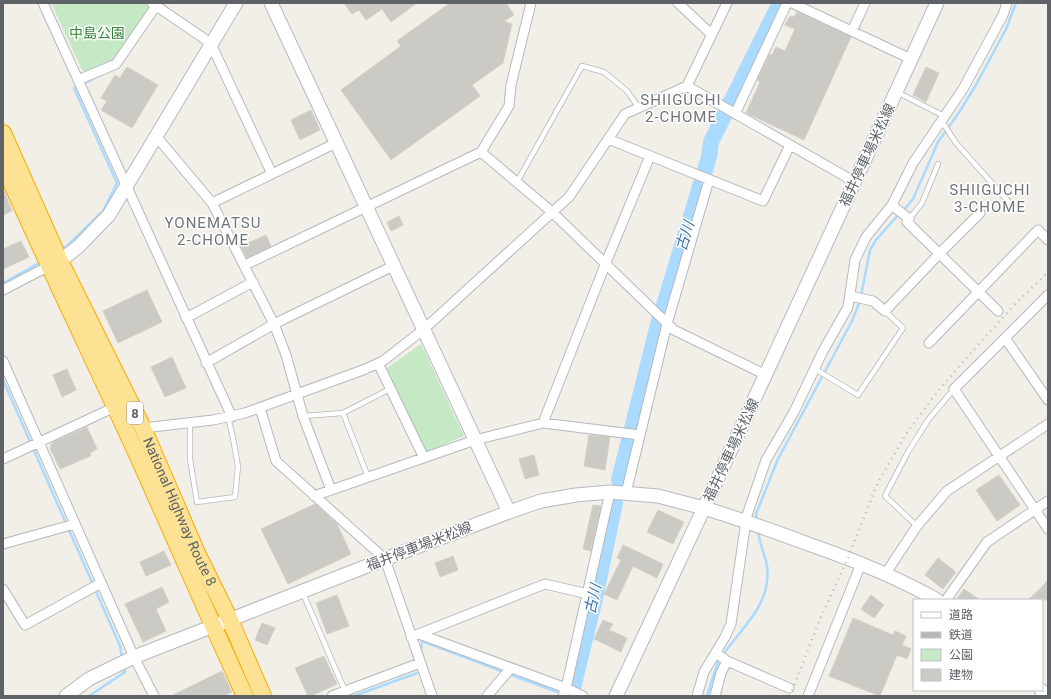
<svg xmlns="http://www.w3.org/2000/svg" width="1051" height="699" viewBox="0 0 1051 699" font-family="Roboto,'Noto Sans JP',sans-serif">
<rect width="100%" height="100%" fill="#f1efe8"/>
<path fill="#c5e8c5" d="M53,3H144L151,8L115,60L83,72L52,5Z
M421,344L464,436L426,452L386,369Z"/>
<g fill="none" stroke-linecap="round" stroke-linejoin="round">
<path stroke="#aadaff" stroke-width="2.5" d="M83,84L105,73
M903,211L913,199L938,142L960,111L977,83L1006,29L1016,3
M61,250L67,246L103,211L117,183L74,88L78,86
M3,283L41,262
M861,296L870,250L876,240L899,214
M3,380L120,646L122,657
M757,522L756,514L778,459L852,321L860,301
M421,651L422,641L504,672
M723,655C742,627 772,604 767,566C765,554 759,543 758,531
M509,674L557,692
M89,696L125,672L124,666
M354,696L417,673
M707,696L717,665L720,659"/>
<path stroke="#aadaff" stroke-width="16" d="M619,480L658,325L709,157L711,142L780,3
M571,696L595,598L615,503"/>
</g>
<path fill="#cccac5" stroke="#d6d1c6" d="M344,3H417L391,22L382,9L366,20L359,10L352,14Z
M450,3H506L514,15L504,21L512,24L503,63L472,85L480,96L391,160L341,90L401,46L397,41Z
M797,12L851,37L804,140L746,113L760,82L757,80L770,54L772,55L776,47L785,51L795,29L785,25L790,16L794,17Z
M127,67L158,85L132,128L101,110L107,101L101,98L115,75L120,78Z
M926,67L939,73L926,102L913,95Z
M311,110L320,130L300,140L291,120Z
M3,189L12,211L3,215Z
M399,216L403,225L391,231L387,222Z
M266,235L271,246L247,258L241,246Z
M21,241L29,257L3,269V249Z
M147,290L162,322L118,343L103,311Z
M172,357L186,388L165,397L151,367Z
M67,369L76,390L62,397L53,375Z
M87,427L97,449L90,453L91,456L60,469L50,448L52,443Z
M589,435L610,437L605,470L584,466Z
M534,455L539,475L525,479L519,459Z
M999,475L1020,505L997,521L976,490Z
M315,504L337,524L351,554L288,584L261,529Z
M593,505L601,506L591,551L583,549Z
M658,510L684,522L673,544L647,532Z
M623,545L663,564L657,578L633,566L617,600L604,594L621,560L617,558Z
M164,551L171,565L146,576L140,562Z
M453,556L458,570L440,577L435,563Z
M938,558L956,572L943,589L925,575Z
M1048,580V600H1028L1040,589Z
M162,587L169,602L156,609L166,631L143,642L125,604Z
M964,589L980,600H956Z
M337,595L349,626L327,634L316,603Z
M871,595L884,605L874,618L861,609Z
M853,618L893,635L895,631L906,636L902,645L911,649L907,659L897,655L880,696L829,676Z
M603,620L613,624L609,630L627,638L621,652L594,639Z
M262,623L275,628L267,645L255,640Z
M324,656L337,684L311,696H308L295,668Z
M222,671L232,692L224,696H171Z"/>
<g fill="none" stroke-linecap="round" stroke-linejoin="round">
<defs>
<path id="lane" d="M897,92L944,116
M941,120L956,143L1015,209
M517,182L582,66L604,72L627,91L639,108
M909,219L922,203L938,164
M815,369L858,395L903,328L885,311
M343,413L368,477
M303,416L343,413L390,389
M190,422V459L197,502L235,497L238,466L233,438L228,417
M917,526L885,496L908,452L928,420L954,389
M302,591L345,691"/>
<path id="street" d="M43,3L232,417
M152,3L212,44
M678,3L711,34
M792,3L911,59
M852,31L865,3
M211,44L272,174
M78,80L116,64L156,6
M687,86L855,182
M735,114L787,3
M156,136L212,203L274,324L286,355L303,416L331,490
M608,139L763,201L790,145
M481,152L552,212L674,330L766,375
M212,203L336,143
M892,205L909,219L907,222L998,311
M245,265L481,152L509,106L511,85L531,3
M3,290L53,264
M1048,295L954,389L1048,529
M850,296L873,301L885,311L939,254L980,213
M186,318L253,282
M1005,338L1048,400
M929,343L1038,230L1048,240
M3,361L134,657L154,696
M206,363L274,324L393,266
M378,363L424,458
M260,408L276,461L385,559L432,696
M543,423L605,265L650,156
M143,428L213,420L245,413L363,370L383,361L423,330L569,197L625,114L687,86L727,3
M3,459L115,407
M626,493L667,324L709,180
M314,496L475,440L543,423L640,435
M745,521L766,460L794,412L823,351L848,307L855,260L866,237L892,205L913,163L963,89L1003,15L1007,3
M3,544L75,524
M886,573L917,526L947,491L1048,424
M3,589L25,625L101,583
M946,600L987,542L1048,501
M419,634L566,688L583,696
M411,637L545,584L588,594
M716,653L727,661L789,688
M332,696L420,663
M487,696L511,668
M563,696L566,688L610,492
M697,696L704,672L725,637L731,624L746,521
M715,696L721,673L727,661
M808,696L861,564"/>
<path id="secondary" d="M271,3L509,512
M60,261L78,247L109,215L236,3
M1041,690L1047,696
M66,696L89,679L134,657L385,559L509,512L541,501L576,495L610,492L658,496L704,508L937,3
M616,696L704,508C740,519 776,532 811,545C854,560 897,577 937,600"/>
<g id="highway">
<path id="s1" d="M3,133L60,261L143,428L197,553L230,620L263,696"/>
<path d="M3,164C47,264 95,362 140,461C175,539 209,618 245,696"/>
</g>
</defs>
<use href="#lane" stroke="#b5b8bc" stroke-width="6"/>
<use href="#street" stroke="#b5b8bc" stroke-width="11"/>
<use href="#secondary" stroke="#b6babf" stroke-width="15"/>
<use href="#highway" stroke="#f9ab00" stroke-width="18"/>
<use href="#lane" stroke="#fff" stroke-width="4.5"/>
<use href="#street" stroke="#fff" stroke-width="9"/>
<use href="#secondary" stroke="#fff" stroke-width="13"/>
<use href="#highway" stroke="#fde293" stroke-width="16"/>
<path stroke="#b6b7b8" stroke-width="2.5" stroke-dasharray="1 5" stroke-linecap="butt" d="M790,696L820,619L848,558L878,482L908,431L938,391L977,346L1016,303L1048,272"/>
</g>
<g text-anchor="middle" stroke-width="3" stroke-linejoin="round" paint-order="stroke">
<rect fill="#fff" stroke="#8f9295" stroke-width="1" x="127" y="402" width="16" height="22" rx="3"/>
<g font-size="13" font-weight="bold" fill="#5f6368">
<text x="135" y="418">8</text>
</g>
<g font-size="14" fill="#348238" stroke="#fff">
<text x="97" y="38">中島公園</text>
</g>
<g font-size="14" fill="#5f6368" stroke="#fff">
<text transform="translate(867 155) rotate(-65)" y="5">福井停車場米松線</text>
<text transform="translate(731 450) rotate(-65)" y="5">福井停車場米松線</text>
<text dy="5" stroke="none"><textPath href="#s1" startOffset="418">National Highway Route 8</textPath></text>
<text transform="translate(419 546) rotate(-21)" y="5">福井停車場米松線</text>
</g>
<g font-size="15" letter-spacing="1" fill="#70757a" stroke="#fff">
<text x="681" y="105">SHIIGUCHI<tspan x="681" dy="17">2-CHOME</tspan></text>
<text x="990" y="195">SHIIGUCHI<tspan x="990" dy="17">3-CHOME</tspan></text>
<text x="213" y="228">YONEMATSU<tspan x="213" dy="17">2-CHOME</tspan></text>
</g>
<g font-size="15" font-style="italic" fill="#4174aa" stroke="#fff">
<text transform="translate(685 236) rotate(-73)" y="5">古川</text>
<text transform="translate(593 599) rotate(-77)" y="5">古川</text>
</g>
</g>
<rect width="1051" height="699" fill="none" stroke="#5f6368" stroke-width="8"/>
<rect x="913" y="599" width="130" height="92" fill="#ffffff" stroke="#bfc1c3"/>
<rect x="921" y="612" width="20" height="6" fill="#ffffff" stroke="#bfc1c3"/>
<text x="949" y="619" font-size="12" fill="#5f6368">道路</text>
<rect x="921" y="632" width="20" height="6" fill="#b6b7b8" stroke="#bfc1c3"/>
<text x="949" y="639" font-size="12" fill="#5f6368">鉄道</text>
<rect x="921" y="649" width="20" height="12" fill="#c5e8c5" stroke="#bfc1c3"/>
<text x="949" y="659" font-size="12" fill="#5f6368">公園</text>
<rect x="921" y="669" width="20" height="12" fill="#cccac5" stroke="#bfc1c3"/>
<text x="949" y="679" font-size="12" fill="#5f6368">建物</text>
</svg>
